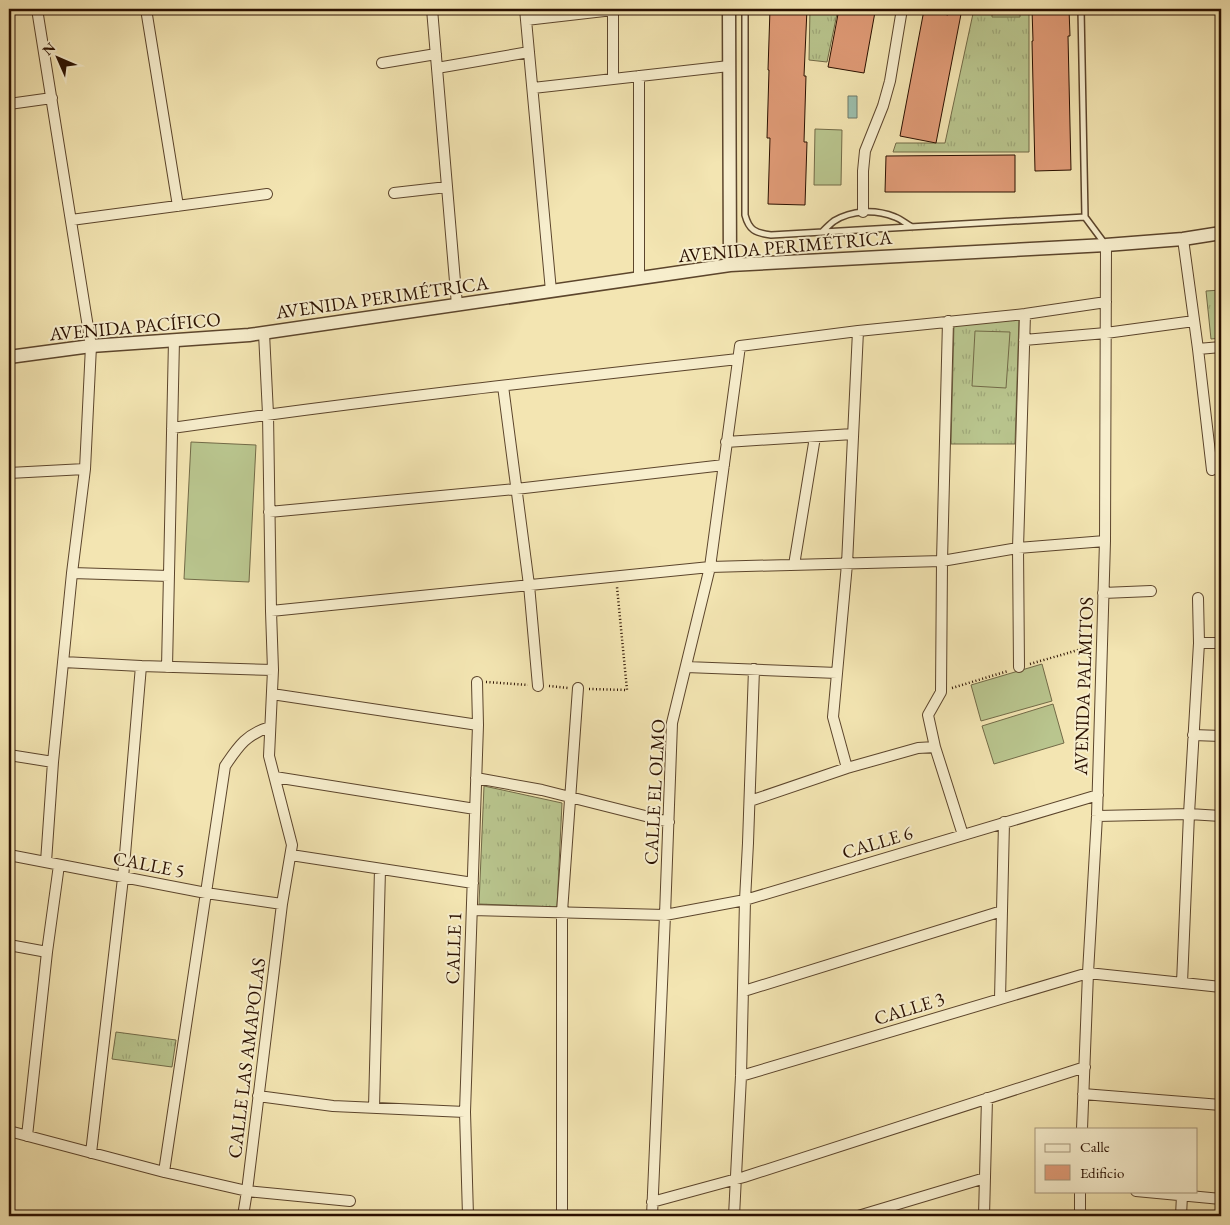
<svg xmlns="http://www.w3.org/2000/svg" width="1230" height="1225" viewBox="0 0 1230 1225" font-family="'EB Garamond',serif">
<defs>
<pattern id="grass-tufts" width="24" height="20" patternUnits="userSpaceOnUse" patternTransform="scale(1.25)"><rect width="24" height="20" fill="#b9c58e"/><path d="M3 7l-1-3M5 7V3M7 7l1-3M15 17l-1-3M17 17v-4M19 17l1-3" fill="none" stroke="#9fa879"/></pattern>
</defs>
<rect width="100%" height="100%" fill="#f3e5b2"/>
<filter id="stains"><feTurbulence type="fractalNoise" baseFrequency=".004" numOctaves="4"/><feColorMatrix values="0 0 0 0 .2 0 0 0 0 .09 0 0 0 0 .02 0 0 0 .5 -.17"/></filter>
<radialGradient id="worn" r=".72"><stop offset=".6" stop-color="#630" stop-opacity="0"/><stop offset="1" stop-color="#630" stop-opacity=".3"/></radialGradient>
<path fill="url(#grass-tufts)" stroke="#726a47" d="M810,9H838L827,62L809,60Z
M974,9H1029V152H893L896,143H945Z
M1221,290V338L1211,339L1206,291Z
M1019,318L1015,444H951L954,324Z
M484,786L562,803L557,907L479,904Z
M116,1032L176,1040L172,1067L112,1059Z"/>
<path fill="#b9c58e" stroke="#726a47" d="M992,9H1020V17H992Z
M815,129L842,130L841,185H814Z
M975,331L1010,332L1006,388L972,386Z
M191,442L256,445L249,582L184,579Z
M1042,664L1052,701L981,721L971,685Z
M1053,704L1064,743L994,764L982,726Z"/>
<path fill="#9bbfad" stroke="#6e7968" d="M848,96H857V118H848Z"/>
<path fill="#e09b77" stroke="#2a1000" d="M770,9H807L804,76H806L804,142H807L805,205L768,204L770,138H767L769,70H768Z
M839,9H860L875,12L864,73L828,67Z
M949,9H962L936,143L900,136L924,10L948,15Z
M1032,9H1069L1070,36H1068L1071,170L1035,171L1032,41H1033Z
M1015,155V192H885L886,156Z"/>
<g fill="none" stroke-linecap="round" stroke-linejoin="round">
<defs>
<path id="service" d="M745,9V215C749,230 755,233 771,235L1085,217
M1081,9L1085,217L1105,244
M822,232C826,228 830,224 834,221C852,210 875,209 895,217C901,219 906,224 912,227"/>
<path id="minor" d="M37,9L91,346L85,469L72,573L53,762L46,862
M146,9L178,206
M432,9L457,305
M525,9L551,291
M526,20L613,10V79
M382,63L436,54
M437,68L529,52
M533,88L729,66
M9,104L52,98
M394,193L447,187
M863,212V171L865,151L883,106L890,81L902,9
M71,220L267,194
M1183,239L1198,349L1212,470
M639,279V76
M948,321L942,561L941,692L928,715L935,747L963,835
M1024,340L1106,333L1194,321
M1198,349L1221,347
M503,386L529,585L538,686
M172,428C360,401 549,380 738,359
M726,442L853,434
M9,473L85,469
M269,512L516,489L724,465
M794,565L815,437
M72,573L169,576
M1103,593L1151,591
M271,611L710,567L942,561L1018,548L1105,541
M1199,643H1221
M63,662L141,666L273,670
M167,667L174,340
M686,667L837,673
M1019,667L1018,548L1025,314
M272,694L478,725
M1193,735L1221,736
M9,755L53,762
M847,768L833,717L847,564L858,331
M275,777L475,809
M476,778L542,790L669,822
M750,801L847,768L918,748L935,747
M1097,816L1189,814L1221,816
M9,855L206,893L282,904
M291,855L473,883
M472,910L665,915L745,900L1098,795
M9,945L47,952
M1182,983L1189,814L1199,643L1198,598
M744,991L1002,911
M1000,999L1004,822
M741,1076L1088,973L1221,987
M1083,1094L1221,1105
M258,1096L333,1106L465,1112
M374,1108L380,869
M1082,1129L1088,973L1097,816L1105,541L1106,245
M9,1131L164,1172L247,1191L350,1201
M27,1136L47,952L59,865
M91,1153L123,878L141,666
M164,1172L225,766C238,747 246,734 270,727
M1080,1191V1216
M1136,1191L1221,1199
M652,1202L744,1177L1085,1067
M243,1216L247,1191L282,904L292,845L269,756L273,670L271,611L268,414L264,333
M468,1216L465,1112L478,725L477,682
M562,1216V912L578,688
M652,1216L665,915L672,723L710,567L740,346L858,331L1025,314L1106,302
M734,1216L741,1076L745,900L748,843L754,669
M858,1216L985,1178
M984,1216L987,1098
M1181,1216L1182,1195"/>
<path id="tertiary" d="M729,9L730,265
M9,357L91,346L249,335L730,265L1106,245L1183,239L1221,233"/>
</defs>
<use href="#service" stroke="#5c452c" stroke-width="8"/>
<use href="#minor" stroke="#5c452c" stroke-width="12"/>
<use href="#tertiary" stroke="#5c452c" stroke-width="15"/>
<path stroke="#2a1000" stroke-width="2.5" stroke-dasharray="1 2.5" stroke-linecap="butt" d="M1030,664L1092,646
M486,682L528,685
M549,686L568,688
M952,688L1008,671
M589,689L627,690L617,587"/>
<use href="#service" stroke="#f7eecd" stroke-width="5"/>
<use href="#minor" stroke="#f7eecd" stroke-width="10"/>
<use href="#tertiary" stroke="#f7eecd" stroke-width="12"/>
</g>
<g text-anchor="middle" stroke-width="4" stroke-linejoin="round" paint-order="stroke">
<g font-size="19" fill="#2a1000" stroke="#f7eecd">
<text transform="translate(785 246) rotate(-5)" y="7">AVENIDA PERIMÉTRICA</text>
<text transform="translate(382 297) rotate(-8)" y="7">AVENIDA PERIMÉTRICA</text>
<text transform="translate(135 326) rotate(-5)" y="7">AVENIDA PACÍFICO</text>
<text transform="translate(1083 686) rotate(-88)" y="7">AVENIDA PALMITOS</text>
<text transform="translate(654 792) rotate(-87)" y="7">CALLE EL OLMO</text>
<text transform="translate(877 842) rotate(-17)" y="7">CALLE 6</text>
<text transform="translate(149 864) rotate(11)" y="7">CALLE 5</text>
<text transform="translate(453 948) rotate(-88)" y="7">CALLE 1</text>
<text transform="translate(909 1008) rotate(-17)" y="7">CALLE 3</text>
<text transform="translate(246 1058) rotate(-83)" y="7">CALLE LAS AMAPOLAS</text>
</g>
</g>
<rect width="1230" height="1225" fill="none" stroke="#f3e5b2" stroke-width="30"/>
<rect x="10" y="10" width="1210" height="1205" fill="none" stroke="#2a1000" stroke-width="2.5"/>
<rect x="15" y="15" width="1200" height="1195" fill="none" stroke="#2a1000"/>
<rect x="1035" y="1128" width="162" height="65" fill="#f7eecd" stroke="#a5957b"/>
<rect x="1045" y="1144" width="25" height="8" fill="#f7eecd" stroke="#a5957b"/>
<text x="1080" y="1152" font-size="15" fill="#2a1000">Calle</text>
<rect x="1045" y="1165" width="25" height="15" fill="#e09b77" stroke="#a5957b"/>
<text x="1080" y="1178" font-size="15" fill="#2a1000">Edificio</text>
<g transform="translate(58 58) rotate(315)" stroke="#f7eecd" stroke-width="4" paint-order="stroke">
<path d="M0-4L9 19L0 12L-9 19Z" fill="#2a1000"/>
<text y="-8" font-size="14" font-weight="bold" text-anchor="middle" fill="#2a1000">N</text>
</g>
<rect width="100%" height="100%" filter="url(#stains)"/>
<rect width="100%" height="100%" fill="url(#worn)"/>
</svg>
